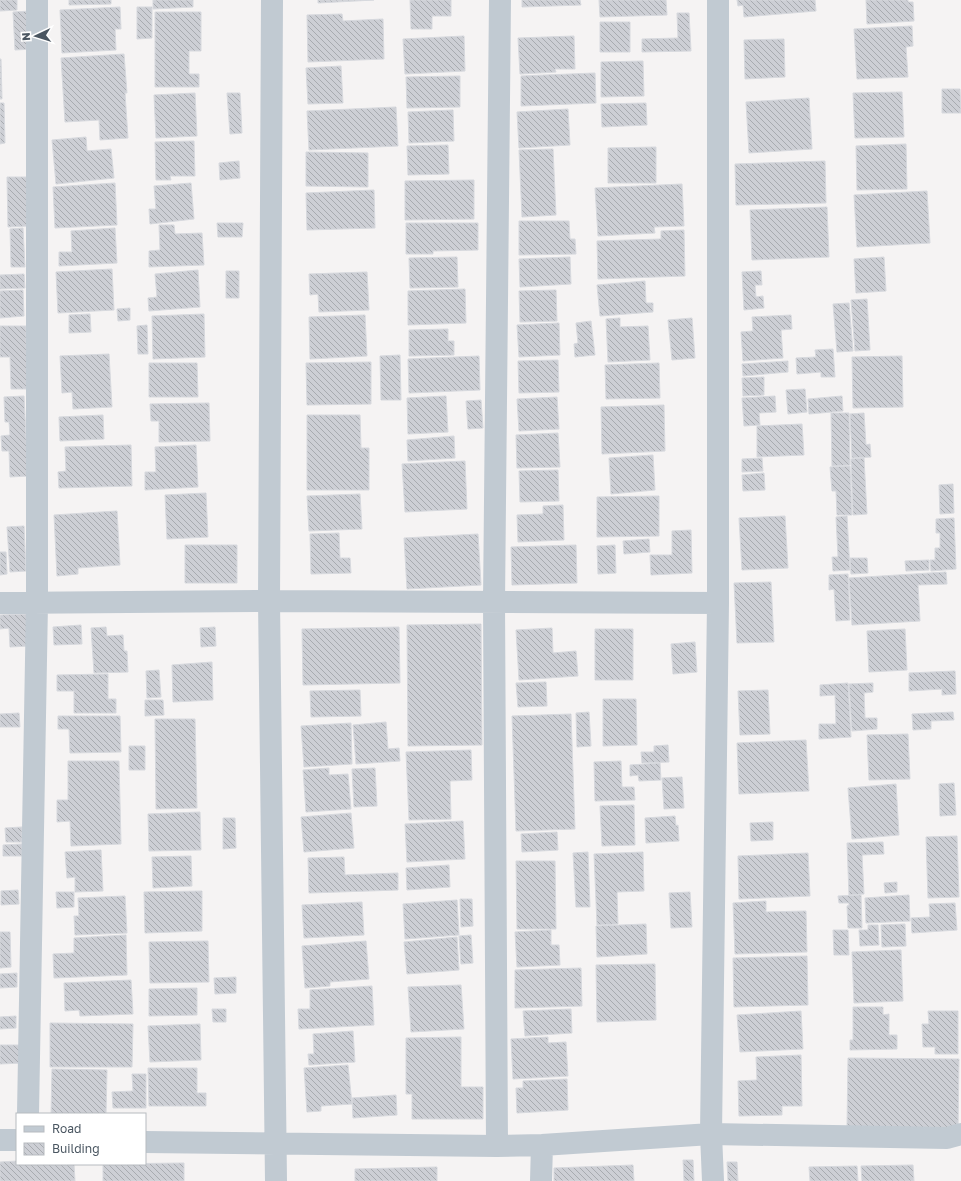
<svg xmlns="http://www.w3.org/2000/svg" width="961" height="1181" viewBox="0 0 961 1181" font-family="'Golos Text',sans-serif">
<defs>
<pattern id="building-back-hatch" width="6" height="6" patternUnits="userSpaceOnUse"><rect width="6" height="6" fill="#cdcfd5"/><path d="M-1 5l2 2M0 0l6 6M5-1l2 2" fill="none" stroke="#a8abb0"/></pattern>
</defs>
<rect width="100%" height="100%" fill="#f5f3f3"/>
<path fill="url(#building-back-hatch)" stroke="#d7d9de" d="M0,0H17V10L0,11Z
M69,0H111V4L69,5Z
M153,0H193V7L153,9Z
M318,0H374L318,3Z
M410,0H451V16H432V29H411Z
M522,0H580L581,5L522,7Z
M599,0H666L667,15L600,17Z
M737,0H815L816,11L744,17L743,5L738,6Z
M866,0H908V2H913L914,21L867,24Z
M120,7L121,29H115L116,50L62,53L60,10Z
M137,7H152V38L137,39Z
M31,11L33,49L15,50L13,12Z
M155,12H201V51H189V74H199V87H155Z
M677,13H689L691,51L642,52V39L678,38Z
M342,14L343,21L383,19L384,59L308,62L307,15Z
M600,22H630V52H600Z
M912,26L913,46L906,47L908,77L857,79L854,29Z
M464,36L465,71L405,74L403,39Z
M574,36L575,69H555L556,72L520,74L518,38Z
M784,39L785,77L745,79L744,40Z
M124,54L127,93H125L128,138L100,140L99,120L65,122L61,58Z
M0,59H1L2,99H0Z
M643,61L644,96L601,97V62Z
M341,66L343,103L308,104L306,68Z
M595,73L596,103L521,106V76Z
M460,76V107L407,108L406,77Z
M942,89H960L961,113H942Z
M902,92L904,137L855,138L853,93Z
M195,93L197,136L156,138L154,95Z
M227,93H240L242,133L230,134Z
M809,98L812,149L749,153L746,102Z
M0,103H4L5,143L0,144Z
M646,103L647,125L602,127L601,104Z
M396,107L398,146L309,150L307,111Z
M568,109L570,145L519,148L517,112Z
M453,110L454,141L409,143L408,112Z
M86,137L87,151L111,149L114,178L56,184L52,140Z
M194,141L195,176H170L171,180H156L155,142Z
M906,144L907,189L857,190L856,146Z
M448,145L449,174L408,175L407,146Z
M656,147V183H608V148Z
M553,149L556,215L522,217L519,150Z
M306,152L368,153V187L306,186Z
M239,161L240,178L220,180L219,163Z
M825,161L826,203L736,205L735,164Z
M7,177H27L28,226L8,227Z
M474,180V219L405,220V181Z
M115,183L117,225L55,228L53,187Z
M191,183L194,219L150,224L149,209H156L154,186Z
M682,184L684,226L654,227L655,233L598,236L595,188Z
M374,190L375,228L307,230L306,193Z
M927,191L930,243L857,247L854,195Z
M827,207L829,257L752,260L750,210Z
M519,221H569L570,239H575L576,254L519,255Z
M217,223H243L242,237H218Z
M406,223H478V250L433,251V254H406Z
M159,225H174L175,234L202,233L204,265L149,267V251L160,250Z
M23,228L25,267H11L10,229Z
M115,228L117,263L59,266V252H72L71,231Z
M684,230L685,276L598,279L597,241L661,239V231Z
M457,257L458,287L410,288L409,258Z
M570,257L571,284L520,287L519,259Z
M884,257L886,291L856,293L854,259Z
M112,269L114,310L58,313L56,272Z
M198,270L200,307L149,311L148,298L157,297L155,274Z
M226,271H239V298H226Z
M761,271L762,285H755L756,297L763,296L764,308L744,310L742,272Z
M367,272L369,310L319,312L318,294L310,295L309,274Z
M24,274L25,288L0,289V275Z
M645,281L646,303H653V312L600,316L597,285Z
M465,289L466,323L408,325V291Z
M23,290L24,316L0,318V291Z
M556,290L557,321L520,322L519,291Z
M867,299L870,350L855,351L851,300Z
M849,303L853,351L837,352L833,304Z
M130,308V320L118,321L117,309Z
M90,314L91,332L69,333V315Z
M204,314L205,357L153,359L152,316Z
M365,315L367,356L310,359L309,317Z
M791,315L792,329L781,330L783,358L743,361L741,332L753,331L752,317Z
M620,318V327L648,326L650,360L608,362L606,319Z
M692,318L695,358L672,360L668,320Z
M591,321L595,355L575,357L574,344L578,343L576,323Z
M559,323L560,355L519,357L517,325Z
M147,325L148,354H138L137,326Z
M0,326H26L27,389H11L10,357H0Z
M448,329V341H454V355L409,356V330Z
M833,349L835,377H821V372L797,374L796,358L816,357L815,350Z
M109,354L112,407L73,409L72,392L62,393L60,356Z
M400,355L401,400H381L380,356Z
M479,356L480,390L409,393L408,359Z
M902,356L903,407L853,408L852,357Z
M558,360L559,392L519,393L518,361Z
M788,361V372L743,376L742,364Z
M371,362V404L307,405L306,363Z
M149,363H197L198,397H149Z
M659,363L660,398L606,399L605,365Z
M764,377V395L743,396L742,378Z
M805,389L807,412L788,414L786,390Z
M24,396L28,476L10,477L9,451H2L1,436L10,435L9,422H5L4,397Z
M446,396L448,432L408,434L407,398Z
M775,396L776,412L759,413L760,425L744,426L742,398Z
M842,396L843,411L809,414L808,399Z
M557,397L559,429L519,431L517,399Z
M481,400L483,428L468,429L466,401Z
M209,403L210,441L159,442V421H151L150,404Z
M664,405L665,451L602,454L601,407Z
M831,413H849L850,465L832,466Z
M864,413L866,445L870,444L871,457L852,458L850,414Z
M103,415L104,439L60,441L59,417Z
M307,415H360L361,448H369V490H307Z
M802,424L804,455L757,457V426Z
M558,433L560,467L517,468L516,435Z
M454,436L455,458L408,461L407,440Z
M131,445L132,486L59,488L58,472L66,471L65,447Z
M196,445L198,487L145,490V472H156L155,447Z
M653,455L655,490L611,494L609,458Z
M762,458L763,471L742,472V459Z
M864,458L867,514L853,515L851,459Z
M465,461L467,509L405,512L402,464Z
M850,466L852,515H837L836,491H832L830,467Z
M558,470L559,501L520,502L519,471Z
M764,473L765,490L743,491L742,475Z
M953,484L954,513L940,514L939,485Z
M206,493L208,537L167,539L165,495Z
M360,494L362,529L309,531L307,496Z
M659,496V536L597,537V497Z
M563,505L564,540L518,542L517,515L543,514V506Z
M117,511L120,565L78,568V574L57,576L54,515Z
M785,516L788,568L742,570L739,518Z
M847,516L850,570L833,571L832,557H838L836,517Z
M954,518L956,569L931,571L930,560H935V548H940V533H936V519Z
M24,526L26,571L10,572L7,527Z
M691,530L692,573L651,575L650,555H672V531Z
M339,533L340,558H350L351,573L311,574L310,534Z
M478,534L481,585L407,589L404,538Z
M649,539L650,552L624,554L623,541Z
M185,545H237V583H185Z
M576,545L577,583L512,585L511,547Z
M615,545L616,573L598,574L597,546Z
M0,552H6L7,574L0,575Z
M850,558H867L868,573L851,574Z
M929,560V570L906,571L905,561Z
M946,572L947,584L918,585L920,621L852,625L849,578Z
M848,574L850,620L836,621L834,589L829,590V575Z
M771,582L774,642L737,643L734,583Z
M27,614L29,646L10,647L9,628L0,629V615Z
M481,624L482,745L408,746L407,625Z
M81,625L82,644L54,645L53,627Z
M106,627L107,636L123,635L124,651H127L128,672L94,673L91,628Z
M215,627L216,646L201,647L200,628Z
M399,627L400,683L303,685L302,629Z
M552,628L553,653L576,651L578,676L519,680L516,630Z
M595,629H633V680H595Z
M905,629L907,670L869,672L867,631Z
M695,642L697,672L673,674L671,644Z
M212,662L213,700L173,702L172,665Z
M159,670L161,697L147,698L146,671Z
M955,671L956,694L942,695V689L909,691V673Z
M108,674V699H116V713H74V691H57V675Z
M546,682L547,706L518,707L516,683Z
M848,683L851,737L819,739V724H836L835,695L820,696V685Z
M873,683V692L864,693L865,718H877V729L852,731L849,684Z
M360,690L361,716L311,717L310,691Z
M768,690L770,734L740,735L738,691Z
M603,699H636L637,745L603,746Z
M145,700H163L164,715L145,716Z
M589,712L591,746L577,747L576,713Z
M953,712L954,720L931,721V729L913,730L912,714Z
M19,713L20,727H0V714Z
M571,714L575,829L516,831L512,716Z
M58,716H120L121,752L70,753L69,729H58Z
M155,719H195L197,808L156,809Z
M386,722L388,749L399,748L400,761L356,764L353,725Z
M351,723L352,764L304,767L301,726Z
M908,734L910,779L869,780L867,735Z
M806,740L809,791L739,794L737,743Z
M668,745L669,762L642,763L641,752H654V746Z
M129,746H145V770H129Z
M471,750L472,780L450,781L451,819L409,820L406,752Z
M68,761H119L121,844L71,846L70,821L57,822V800H68Z
M621,761L622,787H634L635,800L595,801L594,762Z
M660,763L661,780L639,781L638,775L630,776V765Z
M329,768V775L348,774L351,809L306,812L303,770Z
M375,768L377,806L354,807L352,769Z
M682,777L684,808L664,809L662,778Z
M954,783L956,815L940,816L939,784Z
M896,784L899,835L852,839L848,788Z
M634,805L635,845L602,846L600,806Z
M200,812L201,850L149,851L148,814Z
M351,813L354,848L304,852L301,817Z
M675,816L676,826L678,825L679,841L646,843L645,818Z
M223,818H235L236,848L223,849Z
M463,821L465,859L407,862L405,824Z
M773,822V840L751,841L750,823Z
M22,827V842H6L5,828Z
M557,832L558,850L522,852L521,834Z
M957,836L959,897L928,898L926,837Z
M883,842L884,854L862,855L864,894L849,895L847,843Z
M22,844V856H3V845Z
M101,850L103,891L75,892V877L67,878L65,852Z
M588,852L590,907H576L573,853Z
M643,852L644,891L617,892L618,924L597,925L594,854Z
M808,853L810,896L739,899L738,856Z
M191,856L192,886L153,888L152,857Z
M344,857L345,875L398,873V890L309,893L308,858Z
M516,861H555L556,929H517Z
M449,865L450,887L407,890L406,868Z
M897,882V892L885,893L884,883Z
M18,890L19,904L1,905V891Z
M202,891V931L145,933L144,892Z
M56,892H74V907L57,908Z
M690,892L692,927L671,928L669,893Z
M861,895L862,928H848L847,906L849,905V903H839L838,896Z
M909,895L910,921L866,923L865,898Z
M125,896L127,933L75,935L74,916H79L78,898Z
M460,899H472L473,926L461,927Z
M457,900L459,935L405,939L403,904Z
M766,901V912L806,911L807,952L735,954L733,903Z
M362,902L364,935L304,938L302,905Z
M955,903L957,930L912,933L911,918L930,917L929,904Z
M646,924L647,954L597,957L596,926Z
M905,924L906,946L882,947L881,925Z
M868,925H878L879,945L860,946L859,930H868Z
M551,930V945H559L560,965L517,967L515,932Z
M833,930H848L849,955H834Z
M0,932H10L11,967L0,968Z
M126,935L127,975L54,978L53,954L74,953V938Z
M471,935L473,963L461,964L459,936Z
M457,937L459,970L407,974L404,942Z
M208,941L209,982L150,983L149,942Z
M366,941L369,979L330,982V986L305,988L302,946Z
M901,950L903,1001L854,1003L852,952Z
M807,956L808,1005L734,1007L733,958Z
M655,964L656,1020L597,1022L596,965Z
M581,968L582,1006L515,1008V970Z
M17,973V987L0,988V974Z
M236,977V993L215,994L214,978Z
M131,980L133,1014L80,1016L79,1010L65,1011L64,983Z
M461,985L464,1029L411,1032L408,987Z
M372,986L374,1025L299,1029L298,1009H310V990Z
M197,988V1015L149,1016V989Z
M853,1007H883V1015L889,1014V1035H897V1049L850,1050V1040H853Z
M212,1009H226V1022H213Z
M571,1009L572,1033L525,1036L523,1011Z
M801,1011L803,1049L740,1052L737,1015Z
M928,1011H958V1054H935V1047H923L922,1024H929Z
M16,1016V1028L0,1029V1017Z
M50,1023L133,1024L132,1067H50Z
M200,1024L201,1060L150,1062L148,1026Z
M353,1031L355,1062L309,1065L308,1054H314L313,1034Z
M461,1037V1087H483V1119H412V1094H406V1038Z
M548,1037V1043L566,1042L568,1076L513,1079L511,1039Z
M0,1045H22L23,1063L0,1064Z
M801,1055L802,1106H782V1115L739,1116L738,1081L757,1080L756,1057Z
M848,1058L959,1059L958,1129L847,1128Z
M348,1065L352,1104L321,1106V1111L307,1112L304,1068Z
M148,1068H197V1093H206V1106H149Z
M52,1069L107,1070L106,1114H51Z
M132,1074H146V1108H113L112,1092L133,1091Z
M567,1079L568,1110L517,1113L516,1088H523V1081Z
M396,1095L397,1115L353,1118L352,1098Z
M683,1160H693L694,1181H684Z
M17,1161V1164H74L75,1181H0V1162Z
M727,1162H737L738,1181H728Z
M184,1163V1181H103V1164Z
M633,1165L634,1181H554V1168Z
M913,1165L914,1181H862L861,1166Z
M857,1166L858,1181H810L809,1167Z
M437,1167V1181H355V1169Z"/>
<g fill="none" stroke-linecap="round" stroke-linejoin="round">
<path stroke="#c1cad2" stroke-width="22" d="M272,0L269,601L276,1181
M0,603L269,601L718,603
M28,1114L37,603V0
M0,1140H17
M145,1142L497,1146L542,1145L711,1134L947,1138L961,1134
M497,1146L494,602L500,0
M541,1181L542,1145
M713,1181L711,1134L718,603V0"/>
</g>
<rect x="16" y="1113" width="130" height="52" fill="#ffffff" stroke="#b7bbc0"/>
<rect x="24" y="1126" width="20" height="6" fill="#c1cad2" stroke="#b7bbc0"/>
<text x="52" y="1133" font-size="12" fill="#4a5661">Road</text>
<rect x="24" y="1143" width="20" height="12" fill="url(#building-back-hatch)" stroke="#b7bbc0"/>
<text x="52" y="1153" font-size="12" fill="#4a5661">Building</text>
<g transform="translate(36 36) rotate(266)" stroke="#ffffff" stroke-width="3" paint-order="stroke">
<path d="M0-3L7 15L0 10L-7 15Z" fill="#4a5661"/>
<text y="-6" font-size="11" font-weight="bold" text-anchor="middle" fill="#4a5661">N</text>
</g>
</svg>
